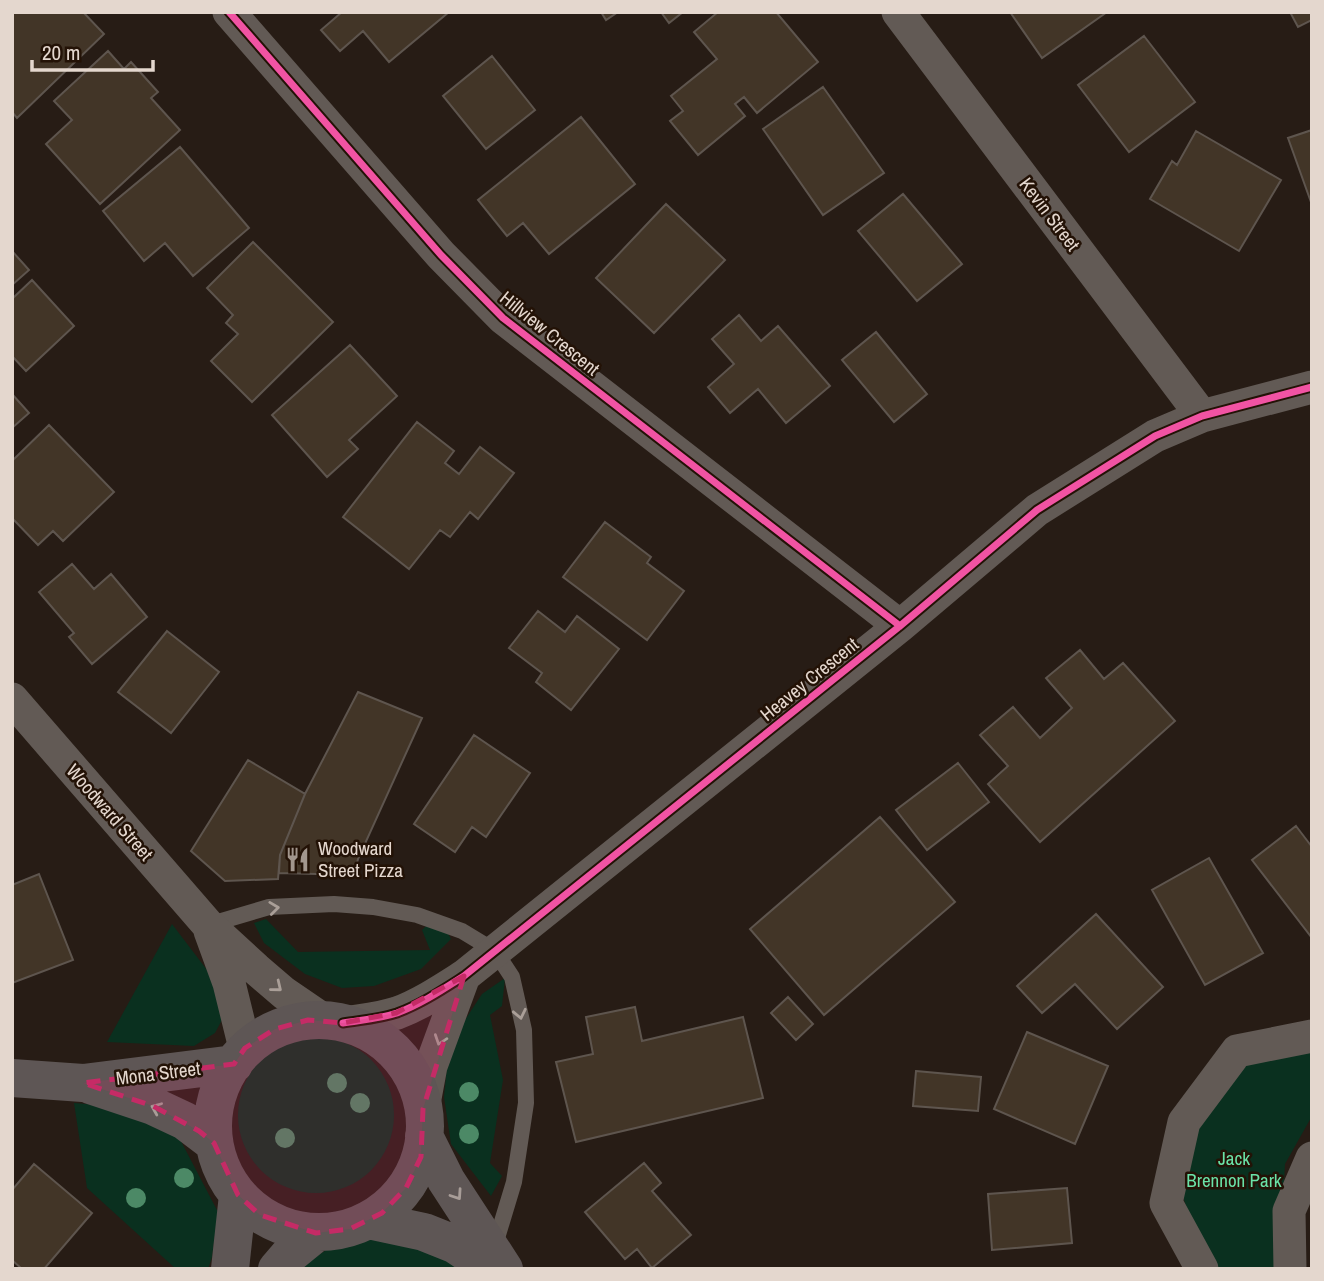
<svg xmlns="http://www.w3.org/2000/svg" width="1324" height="1281" viewBox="0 0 1324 1281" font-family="'Archivo Narrow',sans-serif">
<rect width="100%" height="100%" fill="#271c15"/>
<path fill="#0a301f" d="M266,919L298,952L430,950L422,930L428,924L445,928L451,939L421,969L374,986L342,988L305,974L264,943L254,923Z
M172,924L207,970L221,996L223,1018L215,1033L194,1046L107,1042Z
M505,978L502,1006L490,1015L503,1080L490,1163L502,1176L491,1196L451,1144L444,1097L448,1055L461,1026L482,994Z
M238 1115a78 78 0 1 1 156 0a78 78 0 1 1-156 0Z
M1312,1047V1116L1285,1164L1279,1269H1212L1204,1259L1183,1197L1191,1133L1240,1061Z
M74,1103L132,1108L172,1124L218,1212L212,1257L208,1269H176L87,1188Z
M375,1234L415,1242L462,1269H297L340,1241Z"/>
<path fill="#423527" stroke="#5e554e" stroke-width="2" d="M12,12H83L104,34L17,118L12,112Z
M342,12H449L389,62L363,31L340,51L321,30Z
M601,12H618L606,20Z
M661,12H683L669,23Z
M718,12H776L818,62L757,113L744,97L735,104L745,116L698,155L670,121L683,111L671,96L717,59L694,32Z
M1010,12H1107L1042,58Z
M1290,12H1312V20L1298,27Z
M1144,36L1195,102L1129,152L1078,85Z
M108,51L124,69L131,62L158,92L151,98L180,130L100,204L46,144L72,120L54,101Z
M492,56L535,110L486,149L443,96Z
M823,87L884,173L823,215L763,129Z
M581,117L635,184L549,254L523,223L507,236L478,200Z
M1312,130V205L1288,138Z
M1196,131L1281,180L1239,251L1150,199L1172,161L1177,165Z
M180,147L249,228L193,276L165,243L144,261L103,211Z
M903,194L962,264L917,301L858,231Z
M666,204L725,260L654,333L596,278Z
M253,242L333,322L252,402L211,361L238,334L226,323L233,315L207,288Z
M12,251L29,270L12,285Z
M32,280L74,326L26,371L12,356V299Z
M739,315L761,341L778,326L830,386L786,423L758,389L730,413L708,387L734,364L712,339Z
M876,332L927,394L894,422L842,360Z
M350,345L397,396L349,440L358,449L327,477L272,415Z
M12,394L29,413L12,428Z
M417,422L454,451L445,463L459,474L480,447L514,473L478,519L470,512L450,537L440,530L409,569L343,517Z
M49,425L114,492L63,541L53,531L38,545L12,518V461Z
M605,522L651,557L647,563L684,591L647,640L563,577Z
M72,564L94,589L111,574L147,617L92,664L69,637L74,633L39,592Z
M538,611L565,632L577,616L619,649L571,710L536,682L542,673L509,648Z
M167,631L219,672L171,733L118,692Z
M1080,650L1104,679L1123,663L1175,721L1040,842L988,784L1008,766L980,735L1013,707L1040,738L1072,708L1046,678Z
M358,692L422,718L358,859L354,875L279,873L280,855L305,794Z
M474,735L530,773L486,837L472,827L455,852L414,824Z
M248,760L305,794L280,855L278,879L225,881L191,851Z
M958,763L989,802L927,850L896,810Z
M880,817L955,902L824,1015L750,929Z
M1296,826L1312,847V938L1252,860Z
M1209,858L1263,953L1205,985L1152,890Z
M39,874L73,960L12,983V885Z
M1096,914L1163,987L1117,1029L1075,984L1042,1013L1017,986Z
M788,997L813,1024L796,1040L771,1013Z
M635,1007L642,1041L743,1017L763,1098L576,1142L556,1062L593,1054L586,1017Z
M1027,1032L1108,1066L1075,1144L994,1109Z
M916,1071L981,1077L978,1111L913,1106Z
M644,1163L661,1183L652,1191L691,1235L652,1268L637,1249L625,1259L585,1212Z
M34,1164L92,1213L44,1269H22L12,1260V1190Z
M1067,1188L1072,1243L992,1250L988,1194Z"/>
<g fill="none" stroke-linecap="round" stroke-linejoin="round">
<path stroke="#625a55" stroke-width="16" d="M208,925L269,907L334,904L373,907L417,915L462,931L495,951L512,977L524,1030L526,1103L514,1182L494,1248"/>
<path stroke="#625a55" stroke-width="33" d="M229,12L441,255L503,318L900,626
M898,12L1202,416
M12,699L208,925L256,969L284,993L325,1021
M210,931L229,983L245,1048
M343,1023C361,1020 379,1019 397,1013C421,1004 442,990 464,976L900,626L1037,510L1155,436L1202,416L1312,387
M423,1109L431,1066L464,976
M1202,1269L1166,1203L1184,1122L1237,1051L1312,1036
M1290,1269L1289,1211L1312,1158"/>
<path stroke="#5e5655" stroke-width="38" d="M213 1126a106 106 0 1 1 212 0a106 106 0 1 1-212 0Z
M12,1078L83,1083L234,1064
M90,1085L153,1106L185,1121L214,1143
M424,1136L446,1180L504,1269
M368,1220L424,1232L454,1244L492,1269
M230,1269L238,1195
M277,1269L289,1255L316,1233"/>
<defs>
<path id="cycleway" d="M229,12L441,255L503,318L900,626
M343,1023C361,1020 379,1019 397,1013C421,1004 442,990 464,976L900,626L1037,510L1155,436L1202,416L1312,387"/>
</defs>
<use href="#cycleway" stroke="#231206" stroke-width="11"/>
<use href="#cycleway" stroke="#f153a3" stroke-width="7"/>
</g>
<g fill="#4c8966">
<circle cx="337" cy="1083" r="10"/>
<circle cx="469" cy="1092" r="10"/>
<circle cx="360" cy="1103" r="10"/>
<circle cx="469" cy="1134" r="10"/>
<circle cx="285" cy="1138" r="10"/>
<circle cx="184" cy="1178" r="10"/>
<circle cx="136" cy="1198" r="10"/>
</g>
<defs><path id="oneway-chevron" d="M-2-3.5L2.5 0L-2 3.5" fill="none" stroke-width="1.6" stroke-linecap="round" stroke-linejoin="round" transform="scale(1.75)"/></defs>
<g stroke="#aa9f98">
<use href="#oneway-chevron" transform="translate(274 908) rotate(-7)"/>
<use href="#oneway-chevron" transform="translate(277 987) rotate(39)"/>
<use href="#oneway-chevron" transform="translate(520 1014) rotate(78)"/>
<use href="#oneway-chevron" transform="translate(440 1040) rotate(109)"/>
</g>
<g stroke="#a89d98">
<use href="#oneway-chevron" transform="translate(156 1108) rotate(-157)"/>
<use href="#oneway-chevron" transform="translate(457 1195) rotate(56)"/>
</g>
<path fill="#c52b66" fill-opacity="0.2" stroke="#c52b66" stroke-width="5" stroke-dasharray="14 9" stroke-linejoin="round" d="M464,976L423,1109L421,1157L406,1188L382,1213L350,1229L316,1233L260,1215L238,1195L214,1143L199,1131L153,1106L83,1083L234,1064L245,1048L275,1029L308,1020L343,1023L396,1013Z"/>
<defs>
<symbol id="restaurant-bare" viewBox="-9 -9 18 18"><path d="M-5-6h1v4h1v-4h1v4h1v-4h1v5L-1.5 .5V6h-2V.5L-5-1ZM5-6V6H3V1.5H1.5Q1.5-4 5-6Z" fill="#a2968d" stroke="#231206" stroke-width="2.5" paint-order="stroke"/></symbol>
</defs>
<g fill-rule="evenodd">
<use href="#restaurant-bare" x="280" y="842" width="35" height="35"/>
</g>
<g text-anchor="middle" stroke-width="5" stroke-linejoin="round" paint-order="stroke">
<g font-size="19" fill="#e4d7ce" stroke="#231206">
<text transform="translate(1050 214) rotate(53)" y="7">Kevin Street</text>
<text transform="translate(550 333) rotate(39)" y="7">Hillview Crescent</text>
<text transform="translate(809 679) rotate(-39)" y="7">Heavey Crescent</text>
<text transform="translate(110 812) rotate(49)" y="7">Woodward Street</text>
<text transform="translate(158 1073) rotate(-7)" y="7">Mona Street</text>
</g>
<g font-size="19" fill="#e4d7ce" stroke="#231206" text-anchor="start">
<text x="318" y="855">Woodward<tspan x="318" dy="22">Street Pizza</tspan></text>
</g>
<g font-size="19" fill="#6ae3a8" stroke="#231206">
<text x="1234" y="1165">Jack<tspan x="1234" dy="22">Brennon Park</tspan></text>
</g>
</g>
<rect width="1324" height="1281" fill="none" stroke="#e4d7ce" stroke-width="28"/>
<path d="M32 60v10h121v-10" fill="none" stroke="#e4d7ce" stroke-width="3.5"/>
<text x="42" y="60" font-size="21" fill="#e4d7ce" stroke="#231206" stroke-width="5" paint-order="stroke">20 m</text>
</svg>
